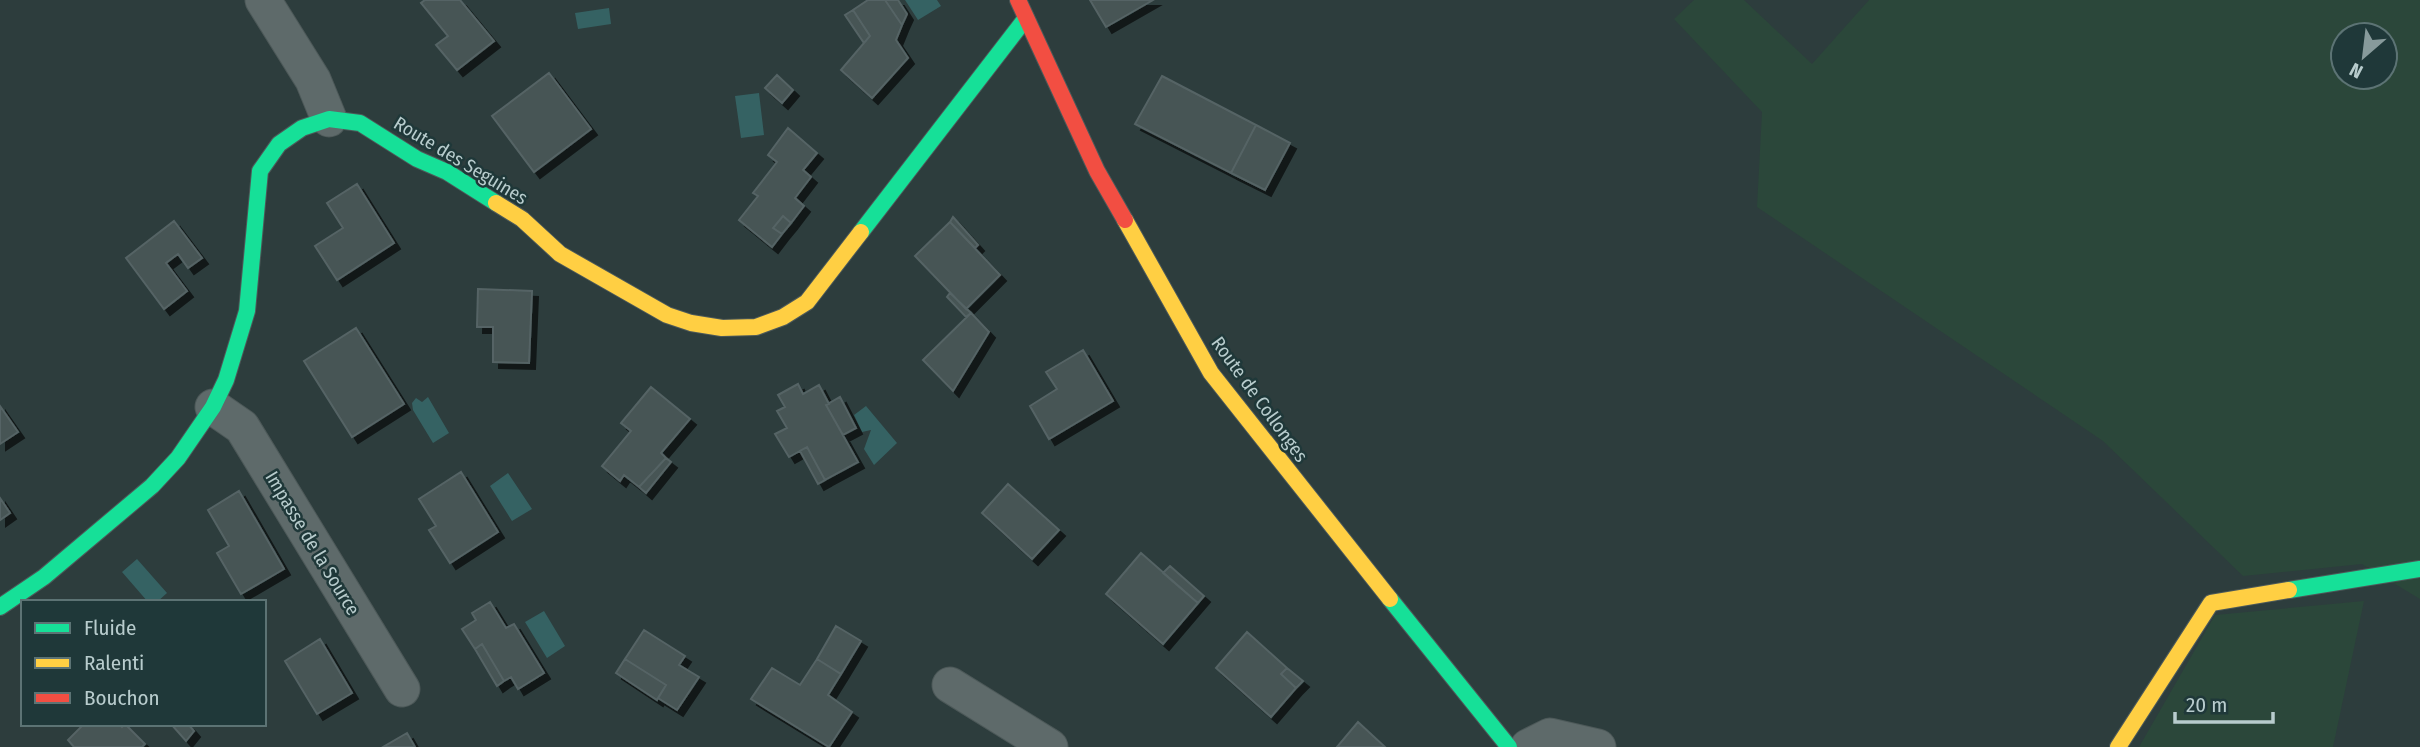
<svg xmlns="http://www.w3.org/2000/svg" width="2420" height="747" viewBox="0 0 2420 747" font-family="'Fira Sans Condensed',sans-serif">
<defs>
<filter id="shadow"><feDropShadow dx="6" dy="6" stdDeviation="0" flood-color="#0009"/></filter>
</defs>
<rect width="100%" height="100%" fill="#2d3d3d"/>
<path fill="#2b473a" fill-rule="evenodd" d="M1694,0H1744L1812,64L1869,0H2420V599L2362,564L2243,576L2103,441L1757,207L1762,112L1674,19ZM2343,35H2385V77H2343Z
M2364,601L2333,747H2139L2215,615Z"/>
<path fill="#356263" d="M905,0H937L941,6L918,20Z
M609,8L611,24L578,29L575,13Z
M759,93L764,135L741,138L735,96Z
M428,397L449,433L433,443L413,410L412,403L416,398L422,402Z
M866,406L897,443L874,465L864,449L871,430L862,432L854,415Z
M508,473L532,509L512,521L490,486Z
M137,559L167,593L157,602H148L122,572Z
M544,611L565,646L547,658L525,622Z"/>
<path fill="#475454" stroke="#556465" stroke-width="2" filter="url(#shadow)" d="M425,0H460L494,41L457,70L436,45L448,36L421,3Z
M868,0H885L902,25L896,40L908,58L872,98L841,70L870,36L853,10Z
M885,0H898L907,14L902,25Z
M1090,0H1153L1106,27Z
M853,10L870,36L864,43L845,15Z
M549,73L591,129L534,172L492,116Z
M777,75L793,90L782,103L765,88Z
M1162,76L1256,125L1231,173L1135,124Z
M1256,125L1290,143L1265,190L1231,173Z
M788,128L817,153L803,170L811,177L795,198L804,206L791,223L783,216L773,228L782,234L772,247L739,220L758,196L753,193L777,162L768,155Z
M357,184L394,243L337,280L315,246L343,228L327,203Z
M783,216L791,223L782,234L773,228Z
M953,217L978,245L975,248L950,222Z
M174,221L202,258L188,268L178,254L166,263L187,291L164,309L126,258Z
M950,222L1000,275L966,309L915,256Z
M478,289L532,291L529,363L493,362V327H477Z
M950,293L971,313L966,317L947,297Z
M971,313L989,332L953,391L923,360Z
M356,328L404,404L352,437L304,361Z
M1083,350L1113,401L1049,439L1030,406L1057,389L1046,372Z
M798,384L803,394L819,385L829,404L826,405L858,462L825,480L807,447L789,457L775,434L787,428L777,411L785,407L778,395Z
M651,387L690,419L661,453L666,458L639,487L624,475L620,481L602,466L631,431L621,423Z
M840,397L856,428L843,435L826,405Z
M0,406L18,432L0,444Z
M807,447L825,480L818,484L800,451Z
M666,458L671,462L646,493L639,487Z
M461,472L498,532L450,563L429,530L436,526L419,499Z
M1008,484L1059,530L1032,559L982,513Z
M239,491L284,569L241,594L217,553L229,546L208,510Z
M0,498L10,513L0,520Z
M1141,553L1198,603L1163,644L1106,594Z
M1170,566L1204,596L1198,603L1163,573Z
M490,602L506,628L514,624L544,673L518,689L511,677L504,681L482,644L475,649L462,629L476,620L472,613Z
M836,626L861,641L841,674L817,659Z
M644,630L685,656L679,665L699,677L677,710L658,698L666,685L625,659Z
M1247,632L1287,668L1281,674L1296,688L1271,717L1216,668Z
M320,639L352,693L317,714L285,661Z
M482,644L504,681L497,686L475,649Z
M625,659L666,685L657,700L616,673Z
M817,659L841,674L828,695L852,712L829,747L751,699L772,668L800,685Z
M1287,668L1303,681L1296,688L1281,674Z
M1358,722L1385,747H1337Z
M84,724H119L122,727L125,724L145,744L142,747H74L68,740Z
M171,724H188L194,731L186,741Z
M407,733L415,747H383Z"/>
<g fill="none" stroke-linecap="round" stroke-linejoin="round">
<defs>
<path id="street" d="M263,0L313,80L329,119
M213,407L242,427L402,689
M950,685L1050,747
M1528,747L1550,736L1598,747"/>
<path id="fast" d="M861,232L1026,18
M2289,590L2420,569
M1390,599L1509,747
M0,607L44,577L152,486L178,458L213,407L226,380L247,311L260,171L279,144L302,128L329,119L360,123L417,159L447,172L496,203"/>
<path id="slow" d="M496,203L522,219L560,254L667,315L691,323L722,328L756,327L783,317L807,302L861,232
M1125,220L1211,373L1390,599
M2118,747L2211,603L2289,590"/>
<path id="jam" d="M1018,0L1097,171L1125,220"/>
</defs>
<use href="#street" stroke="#4d5959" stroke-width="37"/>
<use href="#fast" stroke="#4d5959" stroke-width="18"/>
<use href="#slow" stroke="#4d5959" stroke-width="18"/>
<use href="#jam" stroke="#4d5959" stroke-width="18"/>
<use href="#street" stroke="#5e6a6a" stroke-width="35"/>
<use href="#fast" stroke="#16e098" stroke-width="16"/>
<use href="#slow" stroke="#ffcf43" stroke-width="16"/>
<use href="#jam" stroke="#f24e42" stroke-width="16"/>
</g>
<g text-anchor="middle" stroke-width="5" stroke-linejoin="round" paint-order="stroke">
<g font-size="19" fill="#b8cccd" stroke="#1f3839">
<text transform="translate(461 160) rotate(31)" y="7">Route des Seguines</text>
<text transform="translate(1260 399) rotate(54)" y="7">Route de Collonges</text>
<text transform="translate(313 543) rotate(59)" y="7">Impasse de la Source</text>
</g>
</g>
<rect x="21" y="600" width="245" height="126" fill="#1f3839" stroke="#5c7374" stroke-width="2"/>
<rect x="35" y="623" width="35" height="10" fill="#16e098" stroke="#5c7374" stroke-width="2"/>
<text x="84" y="635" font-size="21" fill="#b8cccd">Fluide</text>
<rect x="35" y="658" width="35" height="10" fill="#ffcf43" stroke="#5c7374" stroke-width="2"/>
<text x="84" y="670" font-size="21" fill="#b8cccd">Ralenti</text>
<rect x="35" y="693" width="35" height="10" fill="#f24e42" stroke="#5c7374" stroke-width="2"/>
<text x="84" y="705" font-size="21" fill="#b8cccd">Bouchon</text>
<g transform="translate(2364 56) rotate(208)"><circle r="33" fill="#1f3839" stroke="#5c7374" stroke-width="2"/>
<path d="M0-5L12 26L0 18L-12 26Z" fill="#879a9b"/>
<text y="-10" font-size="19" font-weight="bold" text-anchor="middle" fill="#b8cccd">N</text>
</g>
<path d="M2175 712v10h98v-10" fill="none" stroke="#b8cccd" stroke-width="3.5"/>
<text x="2186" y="712" font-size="21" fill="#b8cccd" stroke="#1f3839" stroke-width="5" paint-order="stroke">20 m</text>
</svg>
